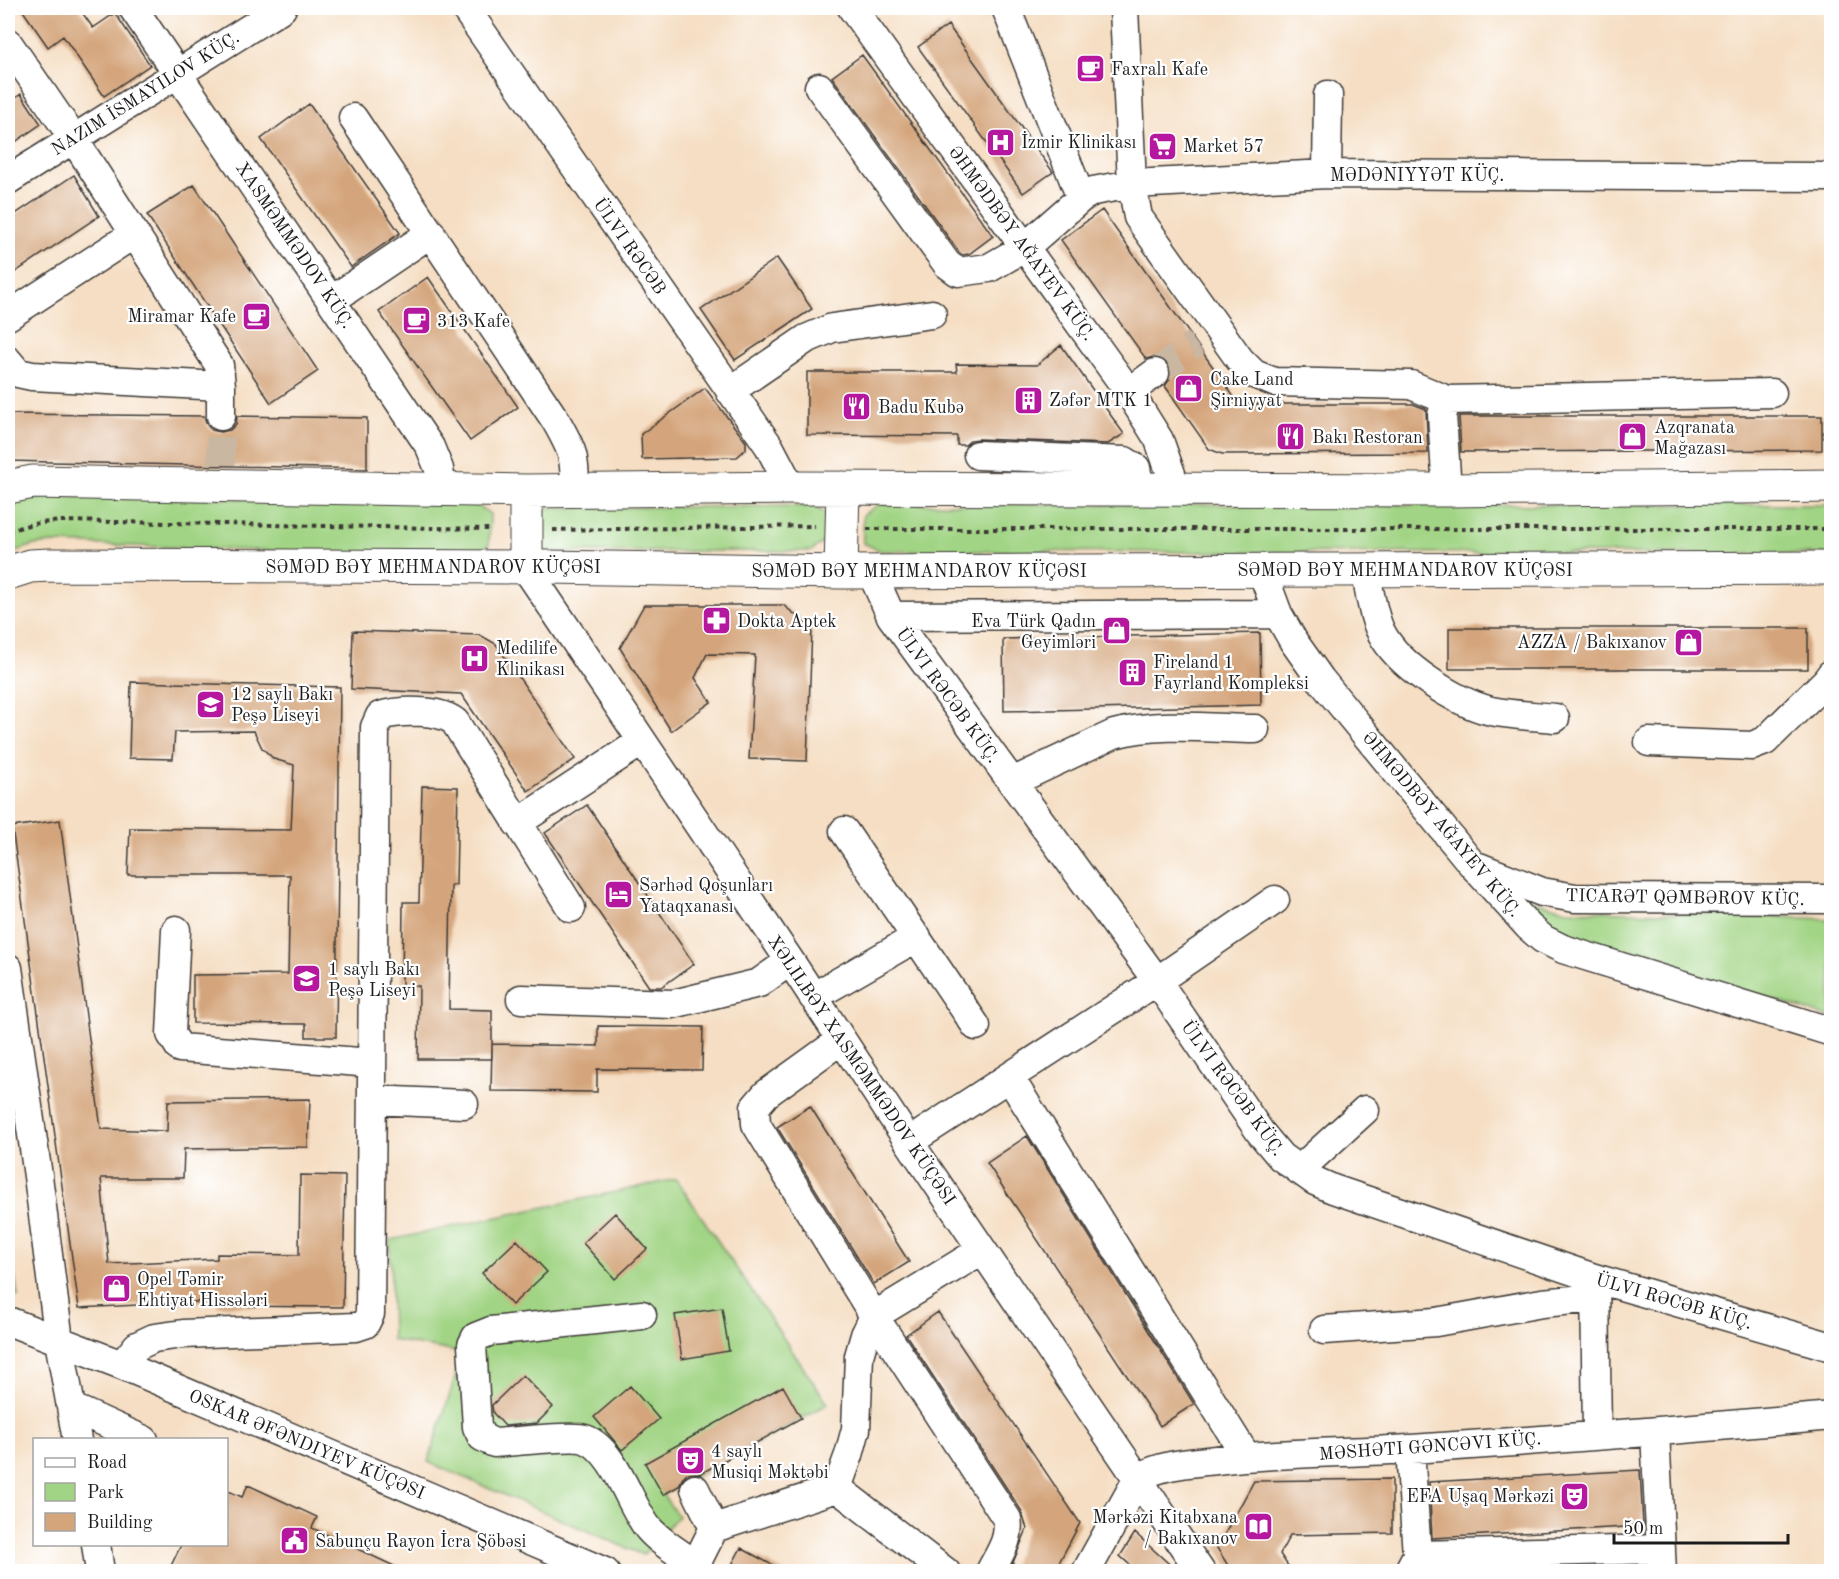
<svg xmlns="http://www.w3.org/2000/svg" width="1839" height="1579" viewBox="0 0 1839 1579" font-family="'Old Standard TT',serif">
<rect width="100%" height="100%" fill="#fff"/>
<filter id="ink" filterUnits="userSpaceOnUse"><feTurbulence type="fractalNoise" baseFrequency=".0167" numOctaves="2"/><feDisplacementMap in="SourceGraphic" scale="12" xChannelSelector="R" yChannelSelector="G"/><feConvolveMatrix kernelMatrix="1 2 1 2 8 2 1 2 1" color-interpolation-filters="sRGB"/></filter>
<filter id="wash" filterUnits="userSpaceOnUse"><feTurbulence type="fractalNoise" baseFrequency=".008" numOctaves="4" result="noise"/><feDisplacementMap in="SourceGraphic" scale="24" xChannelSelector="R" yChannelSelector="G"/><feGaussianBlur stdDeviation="1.35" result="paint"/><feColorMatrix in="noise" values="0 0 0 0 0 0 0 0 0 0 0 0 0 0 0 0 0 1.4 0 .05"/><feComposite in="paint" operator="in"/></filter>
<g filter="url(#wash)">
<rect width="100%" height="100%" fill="#f5dec3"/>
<path fill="#a1d484" stroke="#5e7850" stroke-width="1.5" d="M50,497L471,501L490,514L489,544L471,558L54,543L34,545L8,554V506L26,500Z
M879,504L1832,505L1831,554L881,551L863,543V515Z
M813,506L827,515L826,540L811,551L540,552L539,508Z
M1530,900L1567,910L1831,919V1018L1572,937L1535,920Z
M676,1179L828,1404L663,1495L678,1516L643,1555L428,1462L463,1353L392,1340L390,1240Z
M8,1238L18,1296L8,1297Z"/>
<g id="blocks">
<path fill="#d4a57b" d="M21,8H79L93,28L115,13L150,65L104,96L63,36L48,47Z
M948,25L1053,172L1023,193L918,47Z
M862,55L993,236L969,254L962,255L959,252L832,77Z
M21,94L41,124L8,147V103Z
M309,104L400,233L351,267L261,139Z
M74,175L99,216L8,277V219Z
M194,185L318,371L271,403L147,215Z
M1102,210L1239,404H1413L1426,409L1428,453L1222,454L1209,449L1165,386L1170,379L1171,372L1169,364L1161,358L1153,357L1146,359L1061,240Z
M777,258L812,309L735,360L701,310Z
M428,277L518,407L470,441L379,312Z
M1061,345L1124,434L1108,444L979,439L971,440L965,445H957V436L807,435V372H957L956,364L1037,365Z
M705,388L746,442V449L737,457L642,459L641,434Z
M8,414L204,416L207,425L212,430L220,432L230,430L236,424L237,416L367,418V469L8,461Z
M1459,416H1822V450L1461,452Z
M644,605H783L812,628L807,761L749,759L755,655L707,654L695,678L711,702L671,731L620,648Z
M1449,628H1808V669H1449Z
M353,631L480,635L496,644L575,759L528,791L461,694L351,689Z
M1260,633L1261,705L1004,711L1003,639Z
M131,682L340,687L336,1037H306V1024L193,1023V975L288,974L290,875H128L130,828L291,830L294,765L274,759L262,748L254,731L175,732L173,759L129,758Z
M422,786L458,787L456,885H451L449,1009L492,1010V1059H418L419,986H402L403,902H419Z
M587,805L694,964L661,987H649L545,833Z
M60,820L101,1129L167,1131L168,1101L310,1099L308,1147L184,1149L183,1178H101L109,1264L217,1259V1254L299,1255L300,1175L345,1176L343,1307L217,1306V1301L79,1308L12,827Z
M598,1026L703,1027L702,1070L597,1069V1092L491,1091L492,1044L598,1046Z
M810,1106L909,1262L874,1284L777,1127Z
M1027,1136L1194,1404L1160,1426L987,1163Z
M615,1213L647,1249L615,1279L583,1243Z
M517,1240L547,1272L512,1305L482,1273Z
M722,1308L729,1351L682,1359L675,1315Z
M938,1312L1080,1523L1054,1572H1009L1027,1529L1021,1510L906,1335Z
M523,1375L553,1407L537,1423L505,1426L493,1413L492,1405Z
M630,1386L659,1419L622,1450L594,1417Z
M783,1386L801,1418L700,1474L696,1473L687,1474L682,1479L679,1486L663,1495L645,1463Z
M1640,1470L1643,1526L1432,1538L1429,1482Z
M1392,1479V1533L1290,1535L1280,1554L1292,1572H1232L1217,1548L1254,1481Z
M248,1485L317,1517L312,1528L407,1572H168L181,1545H226V1490L242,1497Z
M1135,1533L1178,1572H1138L1120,1556Z
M741,1548L785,1572H728Z"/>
</g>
</g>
<g filter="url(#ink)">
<use href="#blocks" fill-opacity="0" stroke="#3d3935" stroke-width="1.5"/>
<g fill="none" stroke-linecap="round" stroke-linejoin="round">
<path stroke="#cab7a2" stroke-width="28" stroke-dasharray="28 14" stroke-linecap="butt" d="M1155,373L1196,343
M221,465V416"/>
<defs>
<path id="minor" d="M133,8L430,447L439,469L442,489
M465,8L769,446L791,488
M852,8L1129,392L1159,440L1176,488
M1006,8L1081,198
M1124,8L1132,184L1138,217L1240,360L1254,374L1274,382L1411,385L1447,400L1772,393
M8,43L73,138L219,365L221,386L32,376L18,373L8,361
M819,87L947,264L958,272L989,268L1024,248L1081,198L1093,191L1132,184L1327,174L1832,177
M353,118L556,421C573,451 575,456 575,491
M1327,174L1328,95
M8,180L282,8
M332,300L431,233
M8,316L134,234
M730,391L806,339L832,328L932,314
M1129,392L1155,373
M221,416V386
M978,455L1125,461L1136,468L1140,488
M1447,490L1442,415L1447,400
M526,568L790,961L909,1142L1201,1572
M1365,570C1370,591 1372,614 1381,632C1398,666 1455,702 1491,711C1512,715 1534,716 1555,718
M871,571L891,616L1157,981L1260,1132L1281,1157L1315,1181L1333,1189L1594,1278L1832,1347
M1262,571L1278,614L1294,642L1321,680L1472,864L1529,927L1543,939L1563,949L1832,1032
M891,616L1278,614
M1649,742L1752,746L1765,741L1826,681L1832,673
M1012,782L1114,734C1159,722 1209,728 1255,729
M517,823L641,742
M844,831L976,1026
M1479,867L1542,892L1575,898L1832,899
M176,930L171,1034L180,1048L372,1063
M8,968L38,1176L59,1341L77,1440
M813,997L917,937
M521,999L673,1004L759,983L790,961
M841,1040L766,1094L755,1107L756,1124L874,1316L1007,1519C1011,1539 999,1554 990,1572
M1010,1078L1246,1456
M372,1100L464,1104
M909,1142L1157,981L1275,900
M1299,1170L1365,1110
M1595,1281L1597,1435
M642,1315L491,1331L476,1337L472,1345L477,1427L482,1437L494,1443C510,1442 574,1435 585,1439C615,1450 629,1504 648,1528C661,1543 679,1553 695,1564
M8,1321L122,1365L605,1572
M1324,1330L1436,1322L1542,1303L1595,1298
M122,1365L137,1346L154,1338L183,1334L356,1327L365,1324L370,1314L375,727L380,716C399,710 440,709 455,722L571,908
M71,1407L144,1440
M1655,1432L1662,1572
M1410,1449L1417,1555
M837,1488L849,1455L856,1429L859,1356L865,1335L874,1316L982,1250
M695,1489L714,1528
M96,1544L100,1572
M692,1572L714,1528L837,1488L946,1572
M1086,1572L1138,1478C1162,1464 1189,1463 1216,1460C1281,1452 1346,1453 1411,1449C1551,1440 1691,1429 1832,1416
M1408,1572L1417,1555L1661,1549"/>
<path id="major" d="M8,487L33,482L526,491L791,488L1447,490L1832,486
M526,491V568
M841,572L843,488
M8,573L30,566L50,565L548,567L841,572L1832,568"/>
</defs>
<use href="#minor" stroke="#3d3935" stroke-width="31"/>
<use href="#major" stroke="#3d3935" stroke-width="35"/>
<path stroke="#3d3935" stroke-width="4" stroke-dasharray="4.5 4.5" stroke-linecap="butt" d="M867,529H1832
M553,530L815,526
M8,531L32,524L60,521L489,529"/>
<use href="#minor" stroke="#fff" stroke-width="28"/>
<use href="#major" stroke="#fff" stroke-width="33"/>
</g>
</g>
<defs>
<symbol id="cafe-square" viewBox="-11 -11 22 22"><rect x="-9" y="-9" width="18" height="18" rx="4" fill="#b5179e" stroke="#fff"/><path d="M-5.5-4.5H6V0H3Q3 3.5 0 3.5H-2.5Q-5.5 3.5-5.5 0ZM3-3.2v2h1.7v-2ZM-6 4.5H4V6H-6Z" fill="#fff"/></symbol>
<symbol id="hospital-square" viewBox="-11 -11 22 22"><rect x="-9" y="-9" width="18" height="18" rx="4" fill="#b5179e" stroke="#fff"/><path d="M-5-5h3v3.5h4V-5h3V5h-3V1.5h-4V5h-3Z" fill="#fff"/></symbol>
<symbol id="supermarket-square" viewBox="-11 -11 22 22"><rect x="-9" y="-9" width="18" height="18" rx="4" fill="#b5179e" stroke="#fff"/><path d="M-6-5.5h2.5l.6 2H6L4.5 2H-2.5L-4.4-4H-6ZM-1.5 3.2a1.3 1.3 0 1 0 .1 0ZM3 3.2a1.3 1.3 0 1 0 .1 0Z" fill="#fff"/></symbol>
<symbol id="shop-square" viewBox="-11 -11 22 22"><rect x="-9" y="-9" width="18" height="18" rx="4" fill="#b5179e" stroke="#fff"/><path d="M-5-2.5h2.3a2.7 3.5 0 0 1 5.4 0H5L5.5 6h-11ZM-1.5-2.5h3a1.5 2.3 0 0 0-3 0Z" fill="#fff"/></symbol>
<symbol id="building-square" viewBox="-11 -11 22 22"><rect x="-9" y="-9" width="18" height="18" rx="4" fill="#b5179e" stroke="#fff"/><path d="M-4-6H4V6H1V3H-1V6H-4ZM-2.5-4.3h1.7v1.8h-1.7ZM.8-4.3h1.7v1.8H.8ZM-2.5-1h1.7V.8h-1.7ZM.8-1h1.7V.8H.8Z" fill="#fff"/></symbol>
<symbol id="restaurant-square" viewBox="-11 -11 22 22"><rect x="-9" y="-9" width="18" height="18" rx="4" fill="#b5179e" stroke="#fff"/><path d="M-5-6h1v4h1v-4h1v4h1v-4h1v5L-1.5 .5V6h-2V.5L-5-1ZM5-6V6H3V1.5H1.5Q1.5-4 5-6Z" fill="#fff"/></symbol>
<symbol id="pharmacy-square" viewBox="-11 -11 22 22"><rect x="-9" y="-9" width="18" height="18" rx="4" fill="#b5179e" stroke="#fff"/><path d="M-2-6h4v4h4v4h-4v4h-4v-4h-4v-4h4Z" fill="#fff"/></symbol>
<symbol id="university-square" viewBox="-11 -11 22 22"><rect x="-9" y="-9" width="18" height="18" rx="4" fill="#b5179e" stroke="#fff"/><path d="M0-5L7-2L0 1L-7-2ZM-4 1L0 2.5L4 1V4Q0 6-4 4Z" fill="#fff"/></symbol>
<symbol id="hotel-square" viewBox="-11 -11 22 22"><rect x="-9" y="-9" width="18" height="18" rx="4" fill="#b5179e" stroke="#fff"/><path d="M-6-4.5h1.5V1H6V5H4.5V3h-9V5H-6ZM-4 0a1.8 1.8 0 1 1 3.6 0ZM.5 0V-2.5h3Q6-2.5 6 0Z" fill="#fff"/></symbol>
<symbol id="theatre-square" viewBox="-11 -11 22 22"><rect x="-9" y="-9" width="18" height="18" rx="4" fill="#b5179e" stroke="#fff"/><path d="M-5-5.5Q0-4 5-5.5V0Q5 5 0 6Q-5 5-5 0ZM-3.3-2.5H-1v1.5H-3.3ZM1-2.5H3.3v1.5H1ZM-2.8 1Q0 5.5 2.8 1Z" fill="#fff"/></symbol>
<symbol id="library-square" viewBox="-11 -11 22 22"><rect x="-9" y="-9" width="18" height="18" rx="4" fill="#b5179e" stroke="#fff"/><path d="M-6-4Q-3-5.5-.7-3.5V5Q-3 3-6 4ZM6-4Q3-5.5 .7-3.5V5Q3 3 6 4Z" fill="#fff"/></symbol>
<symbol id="civic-square" viewBox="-11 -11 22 22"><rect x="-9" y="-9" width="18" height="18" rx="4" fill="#b5179e" stroke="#fff"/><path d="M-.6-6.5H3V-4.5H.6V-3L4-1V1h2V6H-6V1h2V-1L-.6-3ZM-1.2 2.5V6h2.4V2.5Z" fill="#fff"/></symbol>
</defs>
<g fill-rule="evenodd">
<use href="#cafe-square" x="1074" y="52" width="33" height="33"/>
<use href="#hospital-square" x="984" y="126" width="33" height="33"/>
<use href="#supermarket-square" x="1146" y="130" width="33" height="33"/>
<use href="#cafe-square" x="240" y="300" width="33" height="33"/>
<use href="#cafe-square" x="400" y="304" width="33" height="33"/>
<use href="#shop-square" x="1172" y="372" width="33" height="33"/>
<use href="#building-square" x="1012" y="384" width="33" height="33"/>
<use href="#restaurant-square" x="840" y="390" width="33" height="33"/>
<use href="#restaurant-square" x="1274" y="420" width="33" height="33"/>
<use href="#shop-square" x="1616" y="420" width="33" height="33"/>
<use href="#pharmacy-square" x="700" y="604" width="33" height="33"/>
<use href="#shop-square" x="1100" y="614" width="33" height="33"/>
<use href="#shop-square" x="1672" y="626" width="33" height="33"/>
<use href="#hospital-square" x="458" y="642" width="33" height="33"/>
<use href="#building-square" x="1116" y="656" width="33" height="33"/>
<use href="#university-square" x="194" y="688" width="33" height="33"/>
<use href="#hotel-square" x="602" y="878" width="33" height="33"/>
<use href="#university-square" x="290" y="962" width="33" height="33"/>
<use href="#shop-square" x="100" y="1272" width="33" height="33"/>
<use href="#theatre-square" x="674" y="1444" width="33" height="33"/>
<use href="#theatre-square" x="1558" y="1480" width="33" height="33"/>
<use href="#library-square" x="1242" y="1510" width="33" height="33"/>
<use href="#civic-square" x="278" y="1524" width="33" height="33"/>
</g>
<g text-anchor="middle" stroke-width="4.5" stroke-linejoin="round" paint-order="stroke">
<g font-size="18" fill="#1c1c1c" stroke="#fff" text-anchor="start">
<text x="1111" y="75">Faxralı Kafe</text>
<text x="1021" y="148">İzmir Klinikası</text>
<text x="1183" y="152">Market 57</text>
<text x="236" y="322" text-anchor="end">Miramar Kafe</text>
<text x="437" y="327">313 Kafe</text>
<text x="1210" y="385">Cake Land<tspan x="1210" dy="21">Şirniyyat</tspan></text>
<text x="1049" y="406">Zəfər MTK 1</text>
<text x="878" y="413">Badu Kubə</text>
<text x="1654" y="433">Azqranata<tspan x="1654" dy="21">Mağazası</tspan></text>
<text x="1312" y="443">Bakı Restoran</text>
<text x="737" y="627">Dokta Aptek</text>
<text x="1096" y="627" text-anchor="end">Eva Türk Qadın<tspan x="1096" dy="21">Geyimləri</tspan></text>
<text x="1667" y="648" text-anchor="end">AZZA / Bakıxanov</text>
<text x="496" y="654">Medilife<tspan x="496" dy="21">Klinikası</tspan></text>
<text x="1153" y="668">Fireland 1<tspan x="1153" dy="21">Fayrland Kompleksi</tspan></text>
<text x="231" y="700">12 saylı Bakı<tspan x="231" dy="21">Peşə Liseyi</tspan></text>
<text x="639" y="891">Sərhəd Qoşunları<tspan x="639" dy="21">Yataqxanası</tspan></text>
<text x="328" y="975">1 saylı Bakı<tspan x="328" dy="21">Peşə Liseyi</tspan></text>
<text x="137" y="1285">Opel Təmir<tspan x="137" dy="21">Ehtiyat Hissələri</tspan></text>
<text x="711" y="1457">4 saylı<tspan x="711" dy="21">Musiqi Məktəbi</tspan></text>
<text x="1554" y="1502" text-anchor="end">EFA Uşaq Mərkəzi</text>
<text x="1238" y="1523" text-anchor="end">Mərkəzi Kitabxana<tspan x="1238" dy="21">/ Bakıxanov</tspan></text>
<text x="315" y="1547">Sabunçu Rayon İcra Şöbəsi</text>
</g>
<g font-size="18" fill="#1c1c1c" stroke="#fff">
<text transform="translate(145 93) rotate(-32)" y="6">NAZIM İSMAYILOV KÜÇ.</text>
<text x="1417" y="181">MƏDƏNIYYƏT KÜÇ.</text>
<text transform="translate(1022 243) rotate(54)" y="6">ƏHMƏDBƏY AĞAYEV KÜÇ.</text>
<text transform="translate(295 245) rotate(56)" y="6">XASMƏMMƏDOV KÜÇ.</text>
<text transform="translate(630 246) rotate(55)" y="6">ÜLVI RƏCƏB</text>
<text x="433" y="573">SƏMƏD BƏY MEHMANDAROV KÜÇƏSI</text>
<text x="1405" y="576">SƏMƏD BƏY MEHMANDAROV KÜÇƏSI</text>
<text x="919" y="577">SƏMƏD BƏY MEHMANDAROV KÜÇƏSI</text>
<text transform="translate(948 695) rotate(54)" y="6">ÜLVI RƏCƏB KÜÇ.</text>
<text transform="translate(1442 824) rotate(50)" y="6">ƏHMƏDBƏY AĞAYEV KÜÇ.</text>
<text transform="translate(1685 897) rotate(1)" y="6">TICARƏT QƏMBƏROV KÜÇ.</text>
<text transform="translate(862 1070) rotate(56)" y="6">XƏLILBƏY XASMƏMMƏDOV KÜÇƏSI</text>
<text transform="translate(1233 1088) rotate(54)" y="6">ÜLVI RƏCƏB KÜÇ.</text>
<text transform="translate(1674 1301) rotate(16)" y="6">ÜLVI RƏCƏB KÜÇ.</text>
<text transform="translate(307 1444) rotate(23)" y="6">OSKAR ƏFƏNDIYEV KÜÇƏSI</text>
<text transform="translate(1430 1446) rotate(-4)" y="6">MƏSHƏTI GƏNCƏVI KÜÇ.</text>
</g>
</g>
<rect width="1839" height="1579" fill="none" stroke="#fff" stroke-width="30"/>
<rect x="33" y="1438" width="195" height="108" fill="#ffffff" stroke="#a4a4a4" stroke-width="1.5"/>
<rect x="45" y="1458" width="30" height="9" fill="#ffffff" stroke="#a4a4a4" stroke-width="1.5"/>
<text x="87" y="1468" font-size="18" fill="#1c1c1c">Road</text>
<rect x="45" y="1483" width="30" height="18" fill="#a1d484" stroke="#a4a4a4" stroke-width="1.5"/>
<text x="87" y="1498" font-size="18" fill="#1c1c1c">Park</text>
<rect x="45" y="1513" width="30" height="18" fill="#d4a57b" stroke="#a4a4a4" stroke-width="1.5"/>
<text x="87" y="1528" font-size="18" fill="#1c1c1c">Building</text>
<path d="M1614 1534v9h174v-9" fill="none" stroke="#1c1c1c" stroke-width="3"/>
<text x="1623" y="1534" font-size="18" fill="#1c1c1c" stroke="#ffffff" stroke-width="4.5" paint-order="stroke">50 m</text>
</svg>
